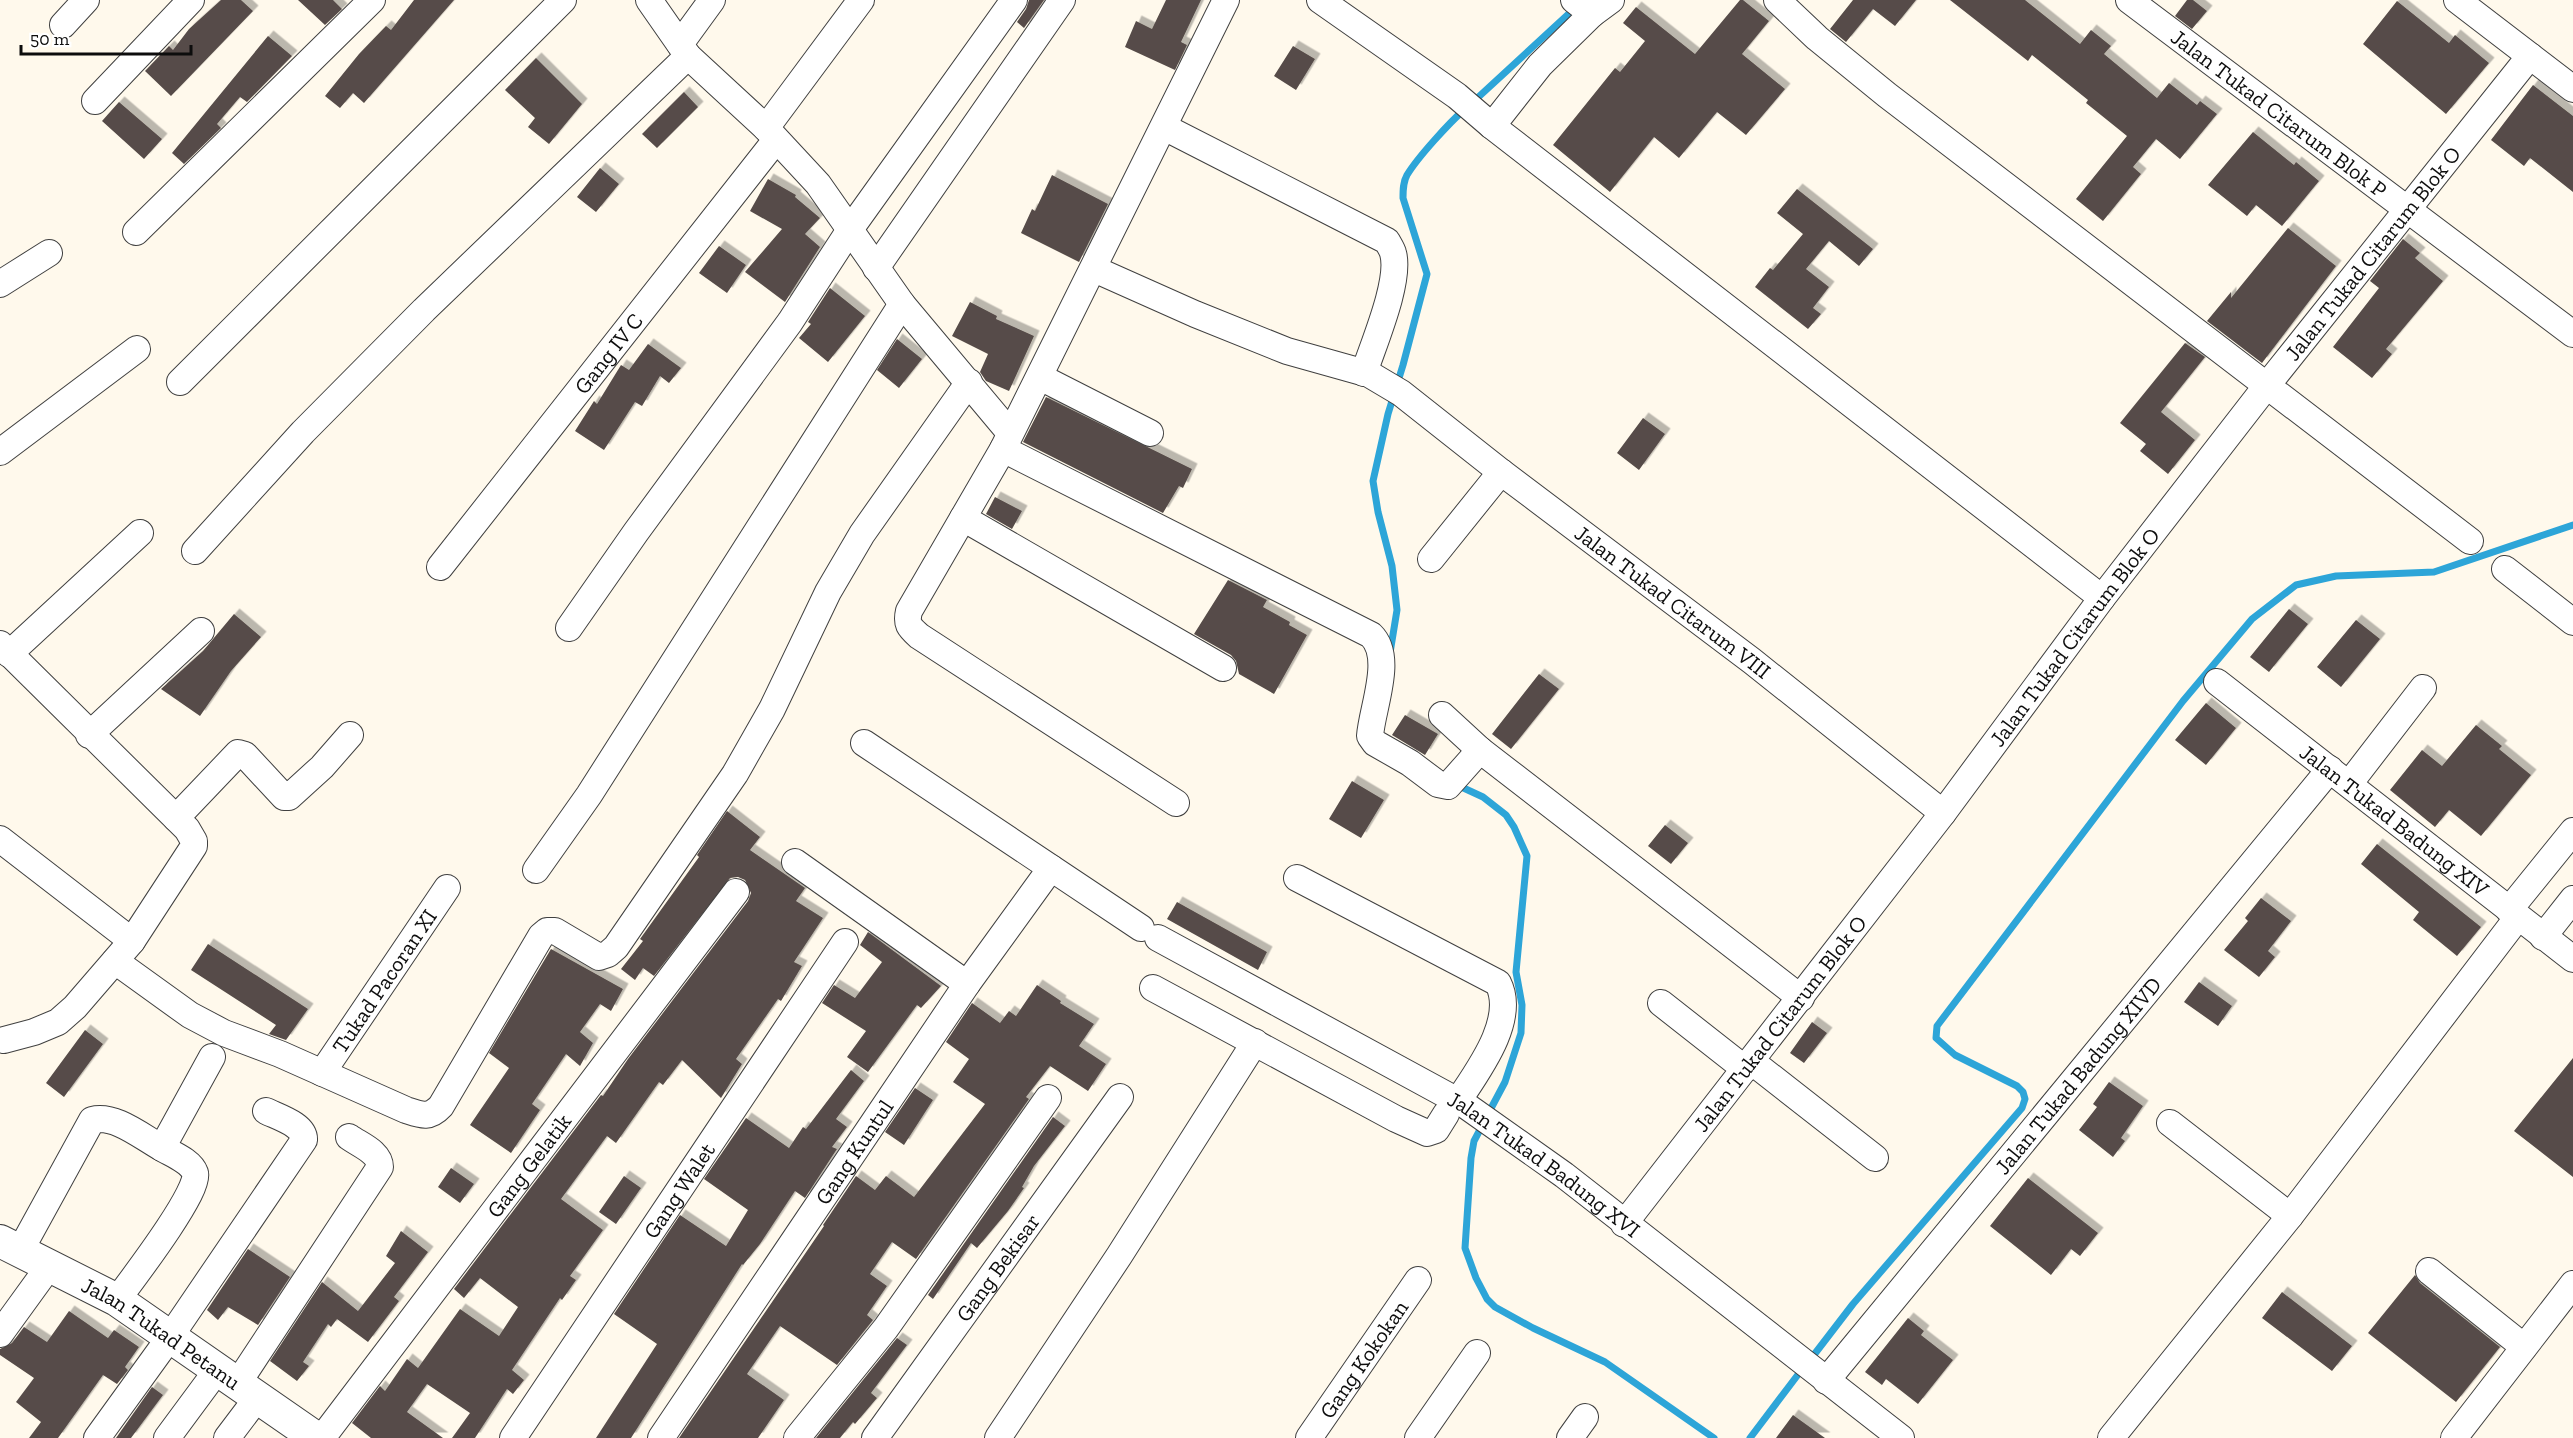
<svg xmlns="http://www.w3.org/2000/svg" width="2573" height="1438" viewBox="0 0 2573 1438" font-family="'Zilla Slab',serif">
<defs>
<filter id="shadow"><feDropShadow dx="5.5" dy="-5.5" stdDeviation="0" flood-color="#0004"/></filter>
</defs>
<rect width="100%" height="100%" fill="#fff9ec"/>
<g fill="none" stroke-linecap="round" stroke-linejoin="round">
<path stroke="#2da5d8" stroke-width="7" d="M1473,102L1575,8
M1390,653L1397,610L1392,566L1378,512L1373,481L1388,414L1403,365L1427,274L1403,198C1403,190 1403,182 1407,175C1418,157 1449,123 1465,109
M1457,785L1483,797L1506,815L1514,827L1527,856L1516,972L1522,1005L1521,1033L1505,1082L1488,1114
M1483,1124L1474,1141L1471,1158L1465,1248L1476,1278L1487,1299L1495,1307L1533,1328L1605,1362L1714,1438
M1810,1360L1853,1304L2022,1108L2025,1099L2023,1092L2017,1086L1955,1055L1936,1038L1937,1026L2183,701L2252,619L2296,585L2336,576L2434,572L2573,525
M1750,1438L1803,1368"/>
</g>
<path fill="#564c48" filter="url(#shadow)" d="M221,0H241L253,11L171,96L145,71L169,46L173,50L189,29Z
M298,0H333L342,9L325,25Z
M414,0H454L364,103L353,93L340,108L325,96L359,54L386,26L391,30Z
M1029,0H1044L1024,28L1017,22L1026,9Z
M1166,0H1201L1181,42L1187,45L1175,70L1125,47L1136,21L1152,29Z
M1740,0H1743L1769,21L1742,54L1785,89L1746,135L1717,112L1679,158L1654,137L1610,192L1553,145L1615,68L1620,72L1645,41L1623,23L1636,7L1695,54Z
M1853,0H1916L1895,26L1873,9L1846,42L1830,29Z
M1950,0H2025L2080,44L2091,30L2111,46L2104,54L2157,98L2169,83L2197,105L2200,101L2217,114L2180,159L2156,139L2133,167L2141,174L2103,221L2076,199L2127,136L2086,103L2088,100L2032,55L2028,61Z
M2187,0H2193L2207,11L2192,29L2175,16Z
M2397,1L2449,43L2455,35L2489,63L2446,114L2363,44Z
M268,36L292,56L247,102L240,97L217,124L221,128L184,164L172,153Z
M1293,46L1315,59L1296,90L1274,76Z
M536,58L582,104L549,144L528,127L535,118L505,90Z
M2533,85L2573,116V192L2530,158L2524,166L2491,140Z
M684,92L698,107L657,148L642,134Z
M119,102L162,139L144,159L102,121Z
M2253,132L2294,165L2296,162L2319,181L2282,226L2256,205L2247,216L2208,185Z
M600,168L619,184L596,212L577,197Z
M1052,175L1108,204L1079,262L1021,233L1032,209L1035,211Z
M768,179L796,195L795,197L820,218L805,234L820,247L785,302L745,272L782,229L750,211Z
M1797,189L1873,249L1859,266L1829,241L1806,269L1829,287L1813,308L1821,314L1808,329L1755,287L1770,268L1773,270L1803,234L1777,213Z
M2288,228L2336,266L2262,363L2207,321L2231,292V298Z
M2403,239L2420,253L2415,258L2443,281L2386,349L2392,354L2372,378L2333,347L2379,288L2370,281Z
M719,246L746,265L727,293L699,273Z
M830,288L865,316L828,362L799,338L811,324L808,322Z
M970,302L997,316L996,319L1034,336L1009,391L986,381L980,372L988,354L952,336Z
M897,339L922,359L899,388L877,370Z
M2185,343L2205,357L2161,412L2195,440L2168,474L2140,451L2146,444L2120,423Z
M648,344L681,368L669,383L660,376L642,406L635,402L604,450L575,431L594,401L597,404L621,365L629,370Z
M1046,397L1192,469L1183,488L1179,486L1163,513L1023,442Z
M1643,418L1665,434L1639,470L1617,453Z
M995,497L1022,511L1012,529L986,514Z
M1228,580L1267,600L1263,607L1290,622L1289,625L1307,635L1274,694L1239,674L1236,661L1231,655L1194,634Z
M2289,609L2308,624L2269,672L2250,657Z
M234,614L261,637L231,671L200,716L161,689L203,651Z
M2356,620L2380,639L2341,687L2317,667Z
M1539,674L1559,689L1511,749L1492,734Z
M2206,703L2236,728L2206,765L2175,740Z
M1405,715L1438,734L1425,755L1392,735Z
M2476,725L2502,746L2499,749L2531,775L2481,836L2449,810L2435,827L2390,790L2422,750L2442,766Z
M1352,781L1384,800L1361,838L1329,819Z
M727,811L760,837L750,850L805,888L796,901L823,918L794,962L802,966L781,1001L778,999L736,1059L742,1064L721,1098L682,1060L663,1085L659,1082L616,1143L607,1136L561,1199L603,1230L570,1276L576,1280L562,1300L560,1298L512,1370L524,1380L513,1394L507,1389L475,1438H452L470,1413L427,1384L407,1412L443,1438H371L352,1423L380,1386L385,1391L407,1359L418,1368L460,1309L499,1336L518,1307L480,1278L464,1298L454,1289L601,1095L603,1096L628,1059L748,901L751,893L745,880L738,877L730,878L654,976L643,968L635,980L621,969L643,941L640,939L699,857L697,855Z
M1665,825L1688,843L1671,864L1648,846Z
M2377,844L2481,927L2457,956L2413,920L2419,912L2361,864Z
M2261,898L2291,921L2268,951L2275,957L2259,977L2224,950L2248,921L2245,918Z
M1177,902L1267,952L1258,970L1167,919Z
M868,932L941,986L921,1008L917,1005L868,1072L847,1057L866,1031L822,1003L834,985L855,998L882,962L860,945Z
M208,944L308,1009L286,1040L269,1034L276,1025L191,970Z
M551,949L623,989L611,1011L600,1004L580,1032L593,1043L580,1066L566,1054L532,1104L540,1110L511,1153L470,1125L509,1068L489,1053Z
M2199,982L2232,1006L2218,1026L2184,1002Z
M1037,985L1061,1001L1060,1003L1094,1024L1079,1046L1106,1064L1088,1091L1050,1066L1026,1097L1029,1099L916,1259L892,1242L870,1274L887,1286L867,1315L873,1320L837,1365L780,1326L747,1374L784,1400L758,1438H679L824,1226L823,1225L856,1176L875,1190L886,1176L914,1197L985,1104L953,1082L969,1059L946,1042L972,1003L1000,1023L1009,1011L1016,1016Z
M1812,1022L1827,1033L1804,1063L1790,1053Z
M85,1030L103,1044L64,1097L46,1083Z
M2573,1058V1177L2514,1131Z
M851,1070L864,1081L836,1119L847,1127L832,1147L837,1149L831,1158L805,1198L795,1191L760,1244L743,1265L742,1264L631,1438H596L657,1344L614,1314L680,1215L726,1246L748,1210L704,1179L746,1118L789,1148L803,1127L806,1129Z
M2109,1082L2143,1106L2121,1138L2125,1141L2113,1157L2079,1130L2097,1107L2093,1104Z
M915,1088L933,1100L904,1145L885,1132Z
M1053,1117L1065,1126L1034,1166L1022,1187L1024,1188L1008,1211L977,1248L971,1243L933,1299L928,1295Z
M451,1168L474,1184L460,1203L438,1187Z
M624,1176L641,1188L616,1224L599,1212Z
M2028,1178L2098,1233L2080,1256L2071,1249L2051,1275L1990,1226Z
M401,1231L428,1252L394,1297L399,1301L368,1342L337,1319L331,1327L328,1324L303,1362L309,1366L297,1381L270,1361L322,1282L358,1311L395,1263L386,1256Z
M248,1249L290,1277L258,1325L228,1307L218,1320L207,1310Z
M2415,1275L2420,1283L2500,1347L2456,1402L2368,1333Z
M2282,1292L2352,1346L2332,1371L2262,1318Z
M69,1311L108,1338L114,1330L139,1347L125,1367L128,1370L117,1384L103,1375L58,1438H29L41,1422L16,1402L34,1378L0,1355V1349L12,1343L24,1327L47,1342Z
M1908,1318L1924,1331L1921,1335L1953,1360L1918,1404L1886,1379L1882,1385L1865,1372Z
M897,1338L907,1345L871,1393L877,1398L855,1424L853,1422L840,1438H816Z
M152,1387L163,1395L131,1438H116Z
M1793,1415L1825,1438H1776Z"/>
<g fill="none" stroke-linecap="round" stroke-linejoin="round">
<defs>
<g id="minor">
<path d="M649,0L688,56L766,128L818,184L902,304L1010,433"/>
<path d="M1320,0L1457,96L1492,126L2102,598"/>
<path d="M1574,0L1592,14L1611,0"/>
<path d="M1777,0L1817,38L1887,95L2470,541"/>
<path id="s1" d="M2129,0L2573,334"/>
<path d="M2457,0L2573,89"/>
<path d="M63,25L86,0"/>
<path d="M680,44L712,0"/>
<path d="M95,101L191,0"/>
<path d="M1492,126L1540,65L1592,14"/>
<path d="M1164,127L1387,241C1389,245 1392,249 1393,253C1401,281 1373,345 1364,373"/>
<path d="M766,128L861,0"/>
<path d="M136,232L372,0"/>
<path d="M876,268L1062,0"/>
<path id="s2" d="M1094,269L1195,314L1287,351L1369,374L1401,393L1501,472L1752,661L1943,813"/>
<path d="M0,284L49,253"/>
<path d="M1040,377L1150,433"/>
<path d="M180,382L563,0"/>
<path d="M1003,449L1371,635C1394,657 1372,708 1370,736L1375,743L1410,763L1438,784L1448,786L1480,750"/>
<path d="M0,452L137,349"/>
<path d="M963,518L1223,668"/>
<path d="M195,551L303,432L424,310L688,56"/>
<path d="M1431,559L1501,472"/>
<path id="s3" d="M440,567L776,140"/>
<path d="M2505,569L2573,622"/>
<path d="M569,628L636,532L790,322L851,228L1014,0"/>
<path d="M0,644L187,829L194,841V846L132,941L75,1007L58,1022L34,1032L4,1040"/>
<path d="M9,654L140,533"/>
<path id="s4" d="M2217,682L2573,959"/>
<path d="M1442,715L1480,750L1801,998"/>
<path d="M89,735L201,631"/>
<path d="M864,743L1141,928"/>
<path d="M2349,784L2423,688"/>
<path d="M1176,803L919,636C909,627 906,624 909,611L1003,449L1226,0"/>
<path d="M176,818L238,753L245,755L284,797H289L322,767L350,735"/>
<path d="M0,839L132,941"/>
<path d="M795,862L967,984"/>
<path d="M536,870L589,795L902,304"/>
<path d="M1297,878L1498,983C1517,1020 1477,1072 1458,1101"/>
<path d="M2509,910L2573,831"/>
<path d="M2543,937L2573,899"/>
<path id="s5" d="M1158,938L1465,1105L1564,1175L1901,1438"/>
<path d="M115,961L190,1015L224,1033L280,1054L406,1110C421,1115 429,1119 441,1106L541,936L547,931H555L599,957L608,954L616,947L735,774L772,709L828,592L862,534L969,382"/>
<path d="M1153,988L1396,1119L1427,1133L1436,1130L1446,1114"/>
<path d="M1661,1003L1745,1069"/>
<path d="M1751,1061L1875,1158"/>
<path id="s6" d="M322,1073L447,888"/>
<path d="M2170,1123L2290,1216"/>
<path id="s7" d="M1624,1224L1943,813L2102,598L2268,384L2530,56"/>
<path d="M20,1251L92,1120C115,1114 142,1137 162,1148L212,1057"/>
<path d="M2429,1271L2524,1347"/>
<path d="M117,1300C131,1281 201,1190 195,1173C191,1161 172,1154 162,1148"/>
<path d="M0,1334L50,1265"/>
<path id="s8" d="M1826,1381L2330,769"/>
<path d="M238,1383L380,1167C380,1152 360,1145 349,1137"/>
<path d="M97,1438L170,1337L304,1140C305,1125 278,1117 266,1111"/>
<path d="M167,1438L218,1369"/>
<path d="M227,1438L258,1397"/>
<path id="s9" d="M322,1438L736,892"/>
<path id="s10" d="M513,1438L845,942"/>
<path id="s11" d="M661,1438L967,984L1051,868"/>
<path d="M797,1438L886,1328L1048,1098"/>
<path id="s12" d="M875,1438L1120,1097"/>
<path d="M998,1438L1119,1256L1255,1042"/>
<path id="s13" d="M1309,1438L1418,1280"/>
<path d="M1418,1438L1477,1353"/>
<path d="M1570,1438L1585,1417"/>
<path d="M2111,1438L2290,1216L2518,917"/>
<path d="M2454,1438L2573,1284"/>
</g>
<g id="tertiary">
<path id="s14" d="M0,1241L117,1300L316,1438"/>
</g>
</defs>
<use href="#minor" stroke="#404040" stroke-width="28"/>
<use href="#tertiary" stroke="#404040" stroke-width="34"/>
<use href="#minor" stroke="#fff" stroke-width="26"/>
<use href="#tertiary" stroke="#fff" stroke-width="32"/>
</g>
<g text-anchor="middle" stroke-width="6" stroke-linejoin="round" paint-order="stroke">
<g font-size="22" fill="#0d0d0d" stroke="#fff">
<text dy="8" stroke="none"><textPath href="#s1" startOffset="188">Jalan Tukad Citarum Blok P</textPath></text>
<text dy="8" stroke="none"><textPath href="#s7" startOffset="1226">Jalan Tukad Citarum Blok O</textPath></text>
<text dy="8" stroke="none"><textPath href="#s3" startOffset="272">Gang IV C</textPath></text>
<text dy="8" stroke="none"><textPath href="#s2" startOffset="675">Jalan Tukad Citarum VIII</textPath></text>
<text dy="8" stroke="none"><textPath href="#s7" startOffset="740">Jalan Tukad Citarum Blok O</textPath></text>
<text dy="8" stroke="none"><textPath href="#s4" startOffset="225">Jalan Tukad Badung XIV</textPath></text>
<text dy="8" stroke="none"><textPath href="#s6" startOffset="111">Tukad Pacoran XI</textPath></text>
<text dy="8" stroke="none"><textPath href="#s7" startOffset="254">Jalan Tukad Citarum Blok O</textPath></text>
<text dy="8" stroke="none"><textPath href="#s8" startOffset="396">Jalan Tukad Badung XIVD</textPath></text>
<text dy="8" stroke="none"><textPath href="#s11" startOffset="345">Gang Kuntul</textPath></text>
<text dy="8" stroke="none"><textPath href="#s9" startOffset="342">Gang Gelatik</textPath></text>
<text dy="8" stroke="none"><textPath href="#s5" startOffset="448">Jalan Tukad Badung XVI</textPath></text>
<text dy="8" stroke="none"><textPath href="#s10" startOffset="298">Gang Walet</textPath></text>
<text dy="8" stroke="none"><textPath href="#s12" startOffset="210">Gang Bekisar</textPath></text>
<text dy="8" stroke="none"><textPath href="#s14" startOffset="186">Jalan Tukad Petanu</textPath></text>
<text dy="8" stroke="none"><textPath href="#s13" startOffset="96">Gang Kokokan</textPath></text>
</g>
</g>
<path d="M21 45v9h170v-9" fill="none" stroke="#0d0d0d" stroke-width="3"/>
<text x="30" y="45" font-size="18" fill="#0d0d0d" stroke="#ffffff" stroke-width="4.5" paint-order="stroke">50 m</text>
</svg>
